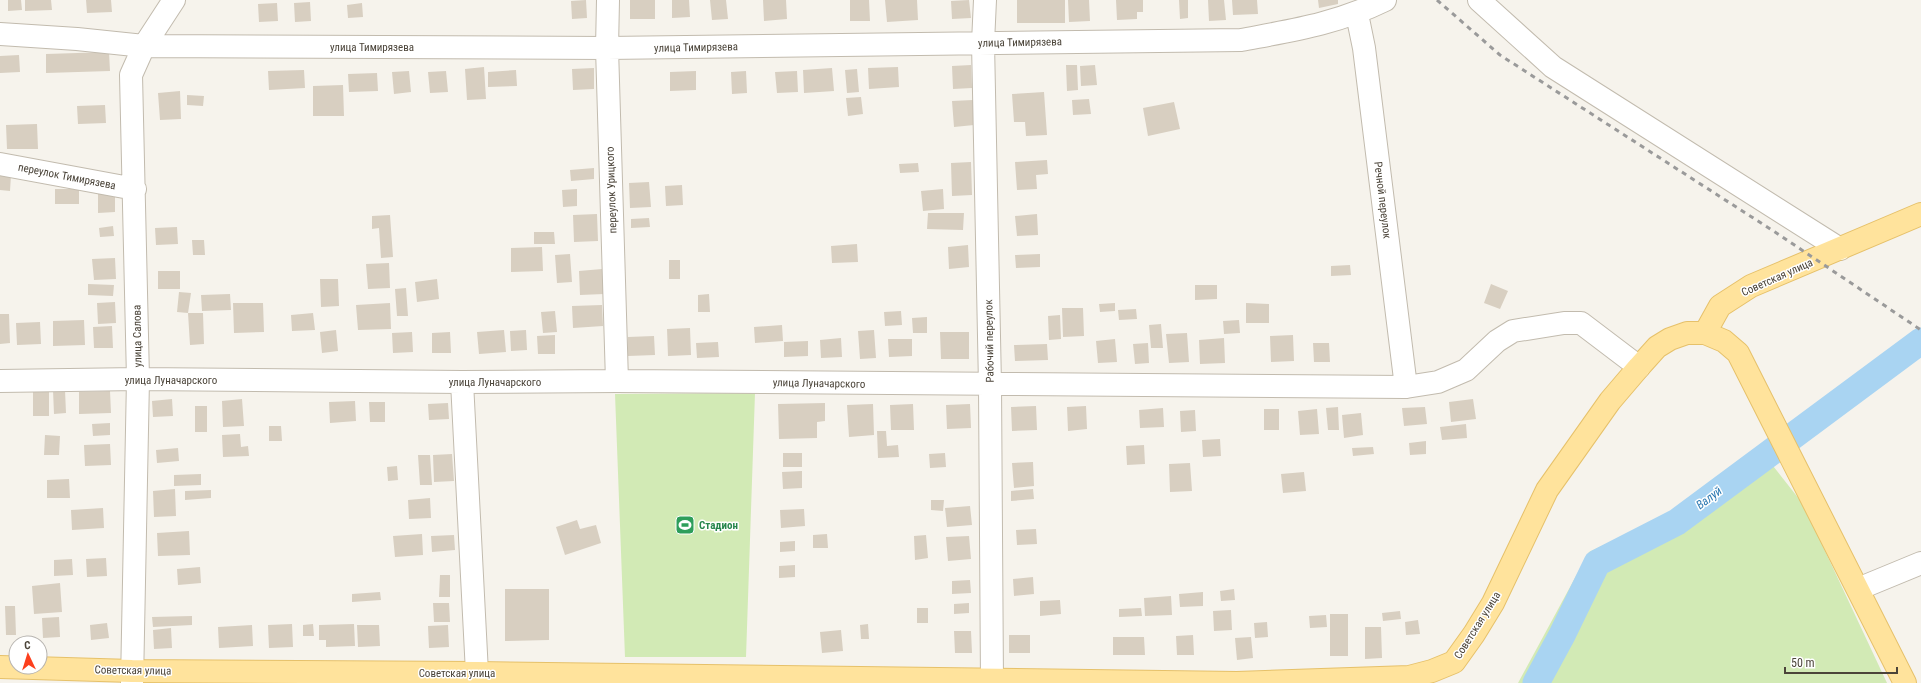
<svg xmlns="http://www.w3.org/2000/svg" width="1921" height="683" viewBox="0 0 1921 683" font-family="'Roboto Condensed',sans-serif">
<rect width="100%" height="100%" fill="#f6f3ec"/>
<path fill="#d2eab5" d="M755,393L746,657H625L615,394Z
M1762,452L1803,504L1887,683H1518L1589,552L1691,504Z"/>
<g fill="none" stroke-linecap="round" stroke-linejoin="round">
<path stroke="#a9d4f2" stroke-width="27" d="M1536,683L1562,635L1597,563L1677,522L1921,341"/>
</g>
<path fill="#d8cfc1" d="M8,0H21L22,10L8,11Z
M25,0H51L52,10L25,11Z
M86,0H111L112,12L87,13Z
M586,0L587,18L572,19L571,1Z
M630,0H655V19H630Z
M672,0H689L690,17L672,18Z
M710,0H726L728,19L712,20Z
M763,0H786L787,19L764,21Z
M850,0H869L870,21H850Z
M885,0H917L918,20L887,22Z
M969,0L971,18L952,19L951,1Z
M1017,0H1065V23H1017Z
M1068,0H1089L1090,21L1069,22Z
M1116,0H1143V12H1137V19L1117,20Z
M1179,0H1188V18L1180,19Z
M1208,0H1224L1226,20L1209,21Z
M1232,0H1257L1258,14L1233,15Z
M1318,0H1338V4L1319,8Z
M310,2L311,21L295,22L294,3Z
M277,3L278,21L259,22L258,4Z
M362,3L363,17L348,18L347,5Z
M109,52L110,71L46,73V54Z
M19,55L20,72L0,73V56Z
M971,65L972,88L953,89L952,66Z
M1066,65H1077L1078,90L1067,91Z
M1095,65L1097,85L1081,86L1080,66Z
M484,67L486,99L467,100L465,69Z
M898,67L899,87L869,89L868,68Z
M594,68V89L573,90L572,69Z
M832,68L834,91L804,93L803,70Z
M857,69L859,92L847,93L845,70Z
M304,70L305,88L269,90L268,71Z
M516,70L517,86L488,87V72Z
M409,71L411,92L394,94L392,72Z
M446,71L448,92L430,93L428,72Z
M696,71V90L670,91V72Z
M746,71L747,93L732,94L731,72Z
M797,71L798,92L777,93L775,72Z
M377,73L378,91L349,92L348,74Z
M343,85L344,116H313V86Z
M180,91L181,119L160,120L158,93Z
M1044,92L1047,135L1026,136L1025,122H1014L1012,94Z
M187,95L204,96L203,106L187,105Z
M861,97L863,114L848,116L846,98Z
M1089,99L1091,114L1073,115L1072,100Z
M973,100L974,125L954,127L952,101Z
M1174,102L1180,129L1148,136L1143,108Z
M105,105L106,123L78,124L77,106Z
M37,124L38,149H7L6,125Z
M1047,160L1048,174L1036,175L1037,189L1017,190L1015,162Z
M971,162L972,195L952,196L951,163Z
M918,163L919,172L900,173L899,164Z
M594,168V179L571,181L570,170Z
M0,174L11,175L10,191L0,190Z
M649,182L651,207L630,208L629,183Z
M682,185L683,205L666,206L665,186Z
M55,189H79V204H55Z
M577,189V206L563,207L562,190Z
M943,189L944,209L923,211L921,191Z
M115,193V212L98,213V194Z
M928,213H964L963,230L927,229Z
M597,214L598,241L574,242L573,215Z
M1037,214L1038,235L1017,236L1015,216Z
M390,215L393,257L381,258L379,228L372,229V216Z
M649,218L650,227L631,228V219Z
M113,226L114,236L100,237L99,228Z
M177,227L178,244L156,245L155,228Z
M534,232H554L555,244H534Z
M192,240H204L205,255H193Z
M857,244L858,262L832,263L831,246Z
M968,245L969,267L949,269L948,247Z
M542,247L543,271L511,272V248Z
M570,254L572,282L557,283L555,255Z
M1040,254V267L1016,268L1015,255Z
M115,258L116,279L94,280L92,259Z
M669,260H680V279H669Z
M389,263L390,288L368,289L366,264Z
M1350,265L1351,275L1331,276V266Z
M602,269L604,294L580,295L579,271Z
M158,271H180V289H158Z
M320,279H338L339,306L321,307Z
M437,279L439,299L417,302L415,282Z
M88,284L114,285L113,296L88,295Z
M1491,284L1508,291L1500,309L1484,303Z
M1195,285H1217V299L1195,300Z
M406,288L408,316H397L395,289Z
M179,292L191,293L188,313L177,312Z
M230,294L231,310L202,311L201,295Z
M709,294L710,312H698V295Z
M115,302L116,323L98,324L97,303Z
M233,303H263L264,332L234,333Z
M390,303L391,329L358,330L356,305Z
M1115,303V311L1100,312L1099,304Z
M1246,303L1269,304V323H1246Z
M602,305L603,326L573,328L572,306Z
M1062,308H1083L1084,336L1063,337Z
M1136,309L1137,319L1119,320L1118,310Z
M555,311L557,332L543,333L541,312Z
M901,311L902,325L885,326L884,312Z
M188,313H203L204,344L190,345Z
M313,313L315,330L292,331L291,315Z
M0,314H9L10,343L0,344Z
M1060,315L1061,339L1049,340L1048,316Z
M927,317V333H913L912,318Z
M84,320L85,345L53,346V321Z
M1239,320L1240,333L1224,334L1223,321Z
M40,322L41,344L17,345L16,323Z
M1161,324L1163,348H1151L1149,325Z
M782,325L783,341L755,343L754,327Z
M112,326L113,348H94L93,327Z
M690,328L691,355L668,356L667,329Z
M336,330L338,351L322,353L320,332Z
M504,330L506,352L479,354L477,332Z
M526,330L527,350L511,351L510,331Z
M874,330L876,358L860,359L858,331Z
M412,332L413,352L393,353L392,333Z
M450,332L451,353H432V333Z
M940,332H969V359H941Z
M1187,333L1189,362L1169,363L1166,334Z
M555,335V354H538L537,336Z
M1293,335L1294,361L1271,362L1270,336Z
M654,336L655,355L628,356V337Z
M841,338L842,357L821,358L820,340Z
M1224,338L1225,363L1200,364L1199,340Z
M888,339H912V356L889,357Z
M1115,339L1117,362L1098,363L1096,341Z
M808,341V356L784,357V342Z
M718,342L719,357L697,358L696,343Z
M1148,343L1149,363L1135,364L1133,344Z
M1313,343H1329L1330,362H1314Z
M1047,344L1048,360L1015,361L1014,345Z
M53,390H65L66,413L54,414Z
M110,391L111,413L79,414V392Z
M33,392H49V416H33Z
M172,399L173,416L153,417L152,401Z
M242,399L244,426L223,427L222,401Z
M1473,399L1476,419L1451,422L1449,402Z
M355,401L356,421L330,423L329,402Z
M369,402H385V422H370Z
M448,403L449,419L429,420L428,404Z
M825,403V421L817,422V438L779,439L778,404Z
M873,404L874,435L849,437L847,405Z
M913,404L914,430H891L890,405Z
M970,404L971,428L947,429L946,405Z
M195,406H207V432H195Z
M1036,406L1037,430L1012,431L1011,407Z
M1086,406L1087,429L1068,431L1067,407Z
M1338,407L1339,430H1328L1326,408Z
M1425,407L1427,424L1404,426L1402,408Z
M1163,408L1164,427L1140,428L1139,410Z
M1264,409H1279V430H1264Z
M1317,409L1319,434L1300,435L1298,411Z
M1195,410L1196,431L1181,432L1180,411Z
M1361,413L1363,435L1344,438L1342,415Z
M110,423V435L93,436L92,424Z
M1466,424L1467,438L1442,440L1440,427Z
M269,426H281L282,441H269Z
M877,431H886L887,446L898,445L899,457L878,458Z
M240,434L241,447L248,446L249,456L223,457L222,435Z
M45,435L60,436L59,455H44Z
M1220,439L1221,456L1203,457L1202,440Z
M1426,441V454L1410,455L1409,443Z
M110,444L111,465L85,466L84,445Z
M1144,445L1145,464L1127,465L1126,446Z
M1373,447L1374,454L1353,456L1352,448Z
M178,448L179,461L157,463L156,450Z
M783,453H802V467H783Z
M945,453L946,467L930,468L929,454Z
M452,454L454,481L434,482L433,455Z
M418,455H430L432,485H420Z
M1033,462L1034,486L1014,488L1012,463Z
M1190,463L1192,491L1170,492L1169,464Z
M397,466L398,480L388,481L387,467Z
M802,471V488L783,489L782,472Z
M1304,472L1306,491L1283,493L1281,474Z
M201,474V485L174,486V475Z
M69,479L70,498H47V480Z
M175,489L176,516L154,517L153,491Z
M1033,489L1034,499L1011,501V491Z
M211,490V498L185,500V491Z
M430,498L431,518L409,519L408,500Z
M931,500H944L943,511L931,510Z
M970,506L972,525L947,527L945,508Z
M103,508L104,528L72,530L71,510Z
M804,509L805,526L781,528L780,510Z
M577,520L580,529L596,525L601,543L565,555L556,527Z
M1036,529L1037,544L1017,545L1016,530Z
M189,531L190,555L158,556L157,533Z
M422,534L423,555L395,557L393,536Z
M827,534L828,548H813V535Z
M454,535L455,550L432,552L431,536Z
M926,535L928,558L915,560L914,536Z
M969,536L971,559L948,561L946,537Z
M795,541V551L780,552V542Z
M106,558L107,576L87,577L86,559Z
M72,559L73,575L54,576V560Z
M795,565V577L779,578V566Z
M200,567L201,583L178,585L177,569Z
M440,575H450V597H439Z
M1033,577L1034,594L1014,596L1013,579Z
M970,580L971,593L952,594V581Z
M60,583L62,612L34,614L32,586Z
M505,589H549V640L505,641Z
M1234,589L1235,600L1221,601L1220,591Z
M380,592L381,600L352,602V594Z
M1203,592V606L1180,607L1179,594Z
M1171,596L1172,615L1145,616L1144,598Z
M1060,600L1061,614L1040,616V601Z
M433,603H449L450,622H434Z
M969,603V613L954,614V604Z
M5,606H15L16,635H6Z
M917,608H928V623H917Z
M1141,608L1142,616L1119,617V609Z
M1231,610L1232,630L1214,631L1213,611Z
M1400,611L1401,619L1383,621L1382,613Z
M1330,614H1348V656H1330Z
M1326,615L1327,627L1310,628L1309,616Z
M192,616V625L153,627L152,617Z
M59,617L60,637L43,638L42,618Z
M1418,620L1420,634L1406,635L1405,622Z
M1267,622L1268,637L1255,638L1254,623Z
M107,623L109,638L91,640L90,625Z
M292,624L293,647L269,648L268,625Z
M313,624L314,636H303V625Z
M354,624L355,646L326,647V640H319V625Z
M868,624L869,639H861L860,625Z
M252,625L253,646L219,648L218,627Z
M357,625H379L380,646L358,647Z
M448,625L449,647L429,648L428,626Z
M1365,627H1381L1382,658L1365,659Z
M171,628L172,648L154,649L153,630Z
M841,630L843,651L822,653L820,632Z
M954,631H971L972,653H955Z
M1009,635H1030V653H1009Z
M1193,635L1194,655H1177L1176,636Z
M1113,637H1144L1145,655H1113Z
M1251,637L1253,658L1237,660L1235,638Z"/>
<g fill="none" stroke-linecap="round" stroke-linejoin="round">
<defs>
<path id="minor" d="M608,0L607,48L617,381
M985,0L983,43L990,385L992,683
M1479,0L1553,67L1840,249
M1357,14L1364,48L1406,387
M0,34L77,39L144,46L607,48L1241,40C1294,30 1336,24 1385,0
M0,164L135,189
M0,381L138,379L462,382L617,381L1406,387L1438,382L1466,370L1497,341L1513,331L1564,323H1581L1639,367
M462,382L477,673
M1858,589L1921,563
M132,683L138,379L131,75L144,46L174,0"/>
<path id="major" d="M1705,333L1724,341L1738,353L1905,683
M0,667L132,671L477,673L1237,683L1409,677L1432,671L1454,662L1474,634L1493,603L1547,490L1610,401L1639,367L1657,347L1670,339L1687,333H1705L1720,306L1751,286L1921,214"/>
</defs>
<use href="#minor" stroke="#c2bbae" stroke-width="24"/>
<use href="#major" stroke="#e6c16a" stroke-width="24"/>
<use href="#minor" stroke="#fff" stroke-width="22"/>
<use href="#major" stroke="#ffe39c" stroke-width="22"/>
<path stroke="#9a9a9a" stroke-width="3" stroke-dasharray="5 5" stroke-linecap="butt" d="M1437,0L1500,55L1775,232L1921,330"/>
</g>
<defs>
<symbol id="stadium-square" viewBox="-11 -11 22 22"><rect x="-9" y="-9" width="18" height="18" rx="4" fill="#2e9e5b" stroke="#fff"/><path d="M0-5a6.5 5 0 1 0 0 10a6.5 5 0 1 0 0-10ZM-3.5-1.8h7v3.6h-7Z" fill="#fff"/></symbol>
</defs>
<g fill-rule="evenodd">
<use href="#stadium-square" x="674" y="514" width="22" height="22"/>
</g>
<g text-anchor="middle" stroke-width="3" stroke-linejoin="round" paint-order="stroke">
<g font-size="11" fill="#4b4439" stroke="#fff">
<text transform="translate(1020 42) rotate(-1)" y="4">улица Тимирязева</text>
<text x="372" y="51">улица Тимирязева</text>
<text transform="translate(696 47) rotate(-1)" y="4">улица Тимирязева</text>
<text transform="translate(67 176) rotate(11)" y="4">переулок Тимирязева</text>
<text transform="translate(611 190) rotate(-92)" y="4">переулок Урицкого</text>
<text transform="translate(1383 200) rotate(83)" y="4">Речной переулок</text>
<text transform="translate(1777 277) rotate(-24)" y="4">Советская улица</text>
<text transform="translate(137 336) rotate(-91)" y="4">улица Салова</text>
<text transform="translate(989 341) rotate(-91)" y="4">Рабочий переулок</text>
<text x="171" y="384">улица Луначарского</text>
<text x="495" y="386">улица Луначарского</text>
<text transform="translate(819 383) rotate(1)" y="4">улица Луначарского</text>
<text transform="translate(1477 625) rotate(-58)" y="4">Советская улица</text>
<text transform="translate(133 670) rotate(1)" y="4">Советская улица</text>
<text x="457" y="677">Советская улица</text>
</g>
<g font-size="11" font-weight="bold" fill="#27864d" stroke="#fff" text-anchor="start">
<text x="699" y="529">Стадион</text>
</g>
<g font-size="12" font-style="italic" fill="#2e7ab2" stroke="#fff">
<text transform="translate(1709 498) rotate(-37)" y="4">Валуй</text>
</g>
</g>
<g transform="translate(28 655) rotate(356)"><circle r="19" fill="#ffffff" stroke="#b7b4b0"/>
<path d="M0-3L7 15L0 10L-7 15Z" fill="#fc3f1d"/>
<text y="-6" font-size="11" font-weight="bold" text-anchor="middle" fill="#4b4439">С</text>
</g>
<path d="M1785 667v6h112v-6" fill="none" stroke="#4b4439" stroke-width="2"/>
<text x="1791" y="667" font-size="12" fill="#4b4439" stroke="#ffffff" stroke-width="3" paint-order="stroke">50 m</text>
</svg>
